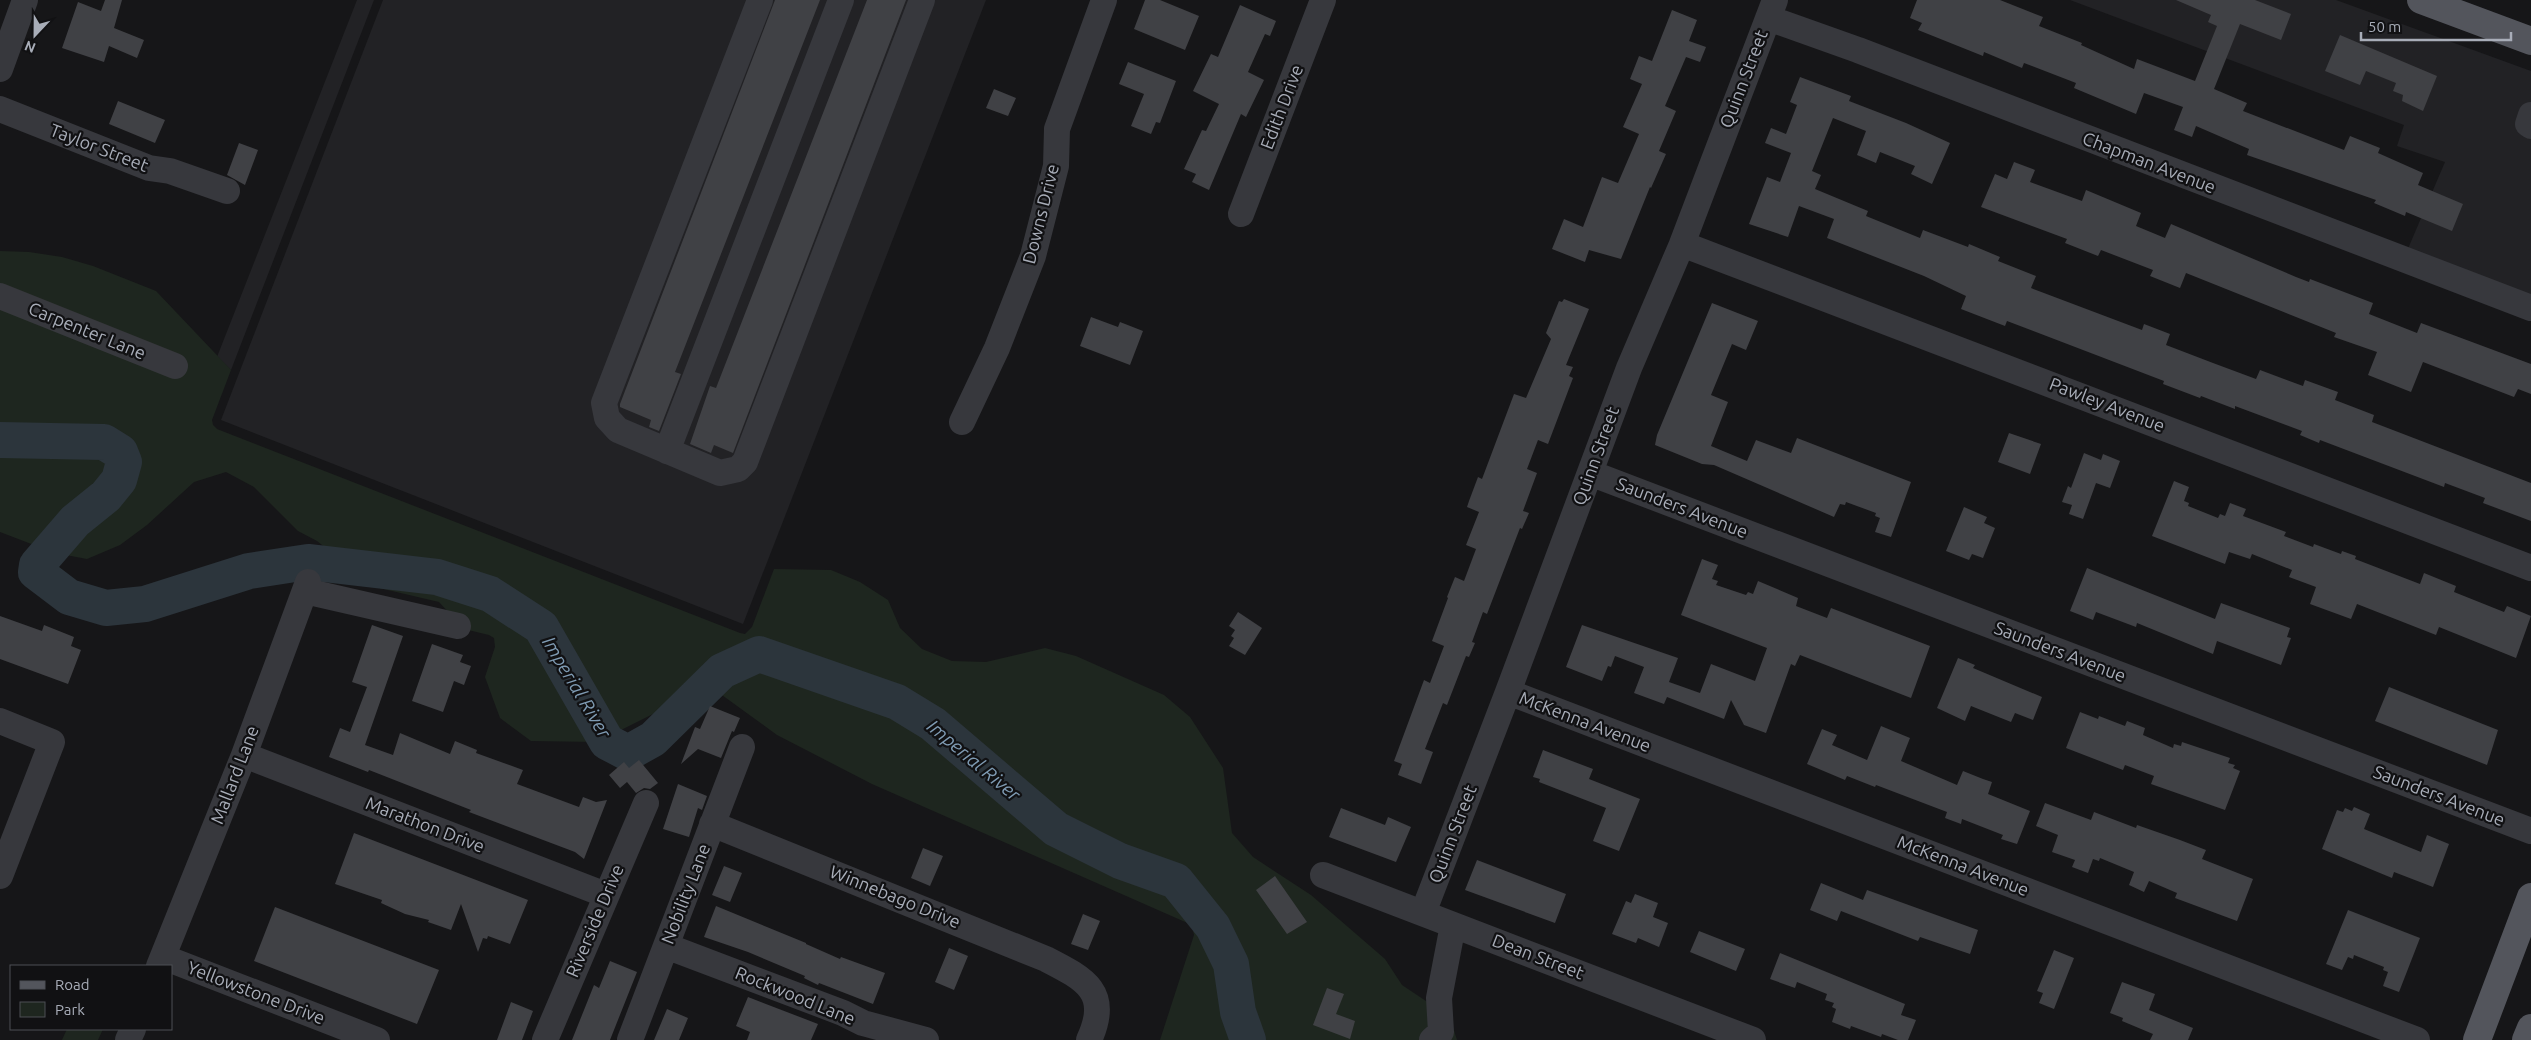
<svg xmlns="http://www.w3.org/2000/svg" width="2531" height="1040" viewBox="0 0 2531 1040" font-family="Ubuntu,sans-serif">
<rect width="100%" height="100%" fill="#161618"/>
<path fill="#222225" d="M357,0H374L231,370L217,357Z
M383,0H986L743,624L221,420Z
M2070,0H2336L2531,71V309L2404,258L2445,162L2397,146L2404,125Z"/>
<path fill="#1e261f" d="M0,251L29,252L62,257L93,266L156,291L231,370L212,420L213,425L217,429L740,633L745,634L752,627L774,569L831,570L860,582L888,600L900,628L922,649L952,661L986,662L1045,648L1076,656L1164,695L1190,717L1223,768L1232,833L1253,857L1311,895L1385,959L1402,985L1429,1003L1452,1024L1457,1040H1160L1194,935L1192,925L872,784L777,735L715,690L671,705L597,742L531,741L500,718L485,677L495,647L494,638L489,635L464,629L439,602L375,587L317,541L298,531L254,487L226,472L194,482L147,525L120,545L87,559L55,553L0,532Z
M67,1029H103L98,1040H62Z"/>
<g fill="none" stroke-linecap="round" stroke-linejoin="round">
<path stroke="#2c353c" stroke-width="36" d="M0,440L104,442L120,452L124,462L119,480L106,496L75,521L37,565L36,572L69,597L106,608L145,604L249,571L308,562L437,577L490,594L541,627L607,742L628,753L653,739L722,671L759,654L897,702L933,724L1056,829L1120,861L1176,881L1213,927L1231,964L1238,1012L1248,1040"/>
</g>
<path fill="#404145" d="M105,0H122L114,28L144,40L137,58L109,46L104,62L62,48L78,2L101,11Z
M775,0H820L675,372L681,374L659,431L649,427L651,420L620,407V404Z
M867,0H906L733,453L714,445L711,453L690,444L710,386L716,388Z
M1145,0H1160L1199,16L1185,50L1134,29Z
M1917,0H2000L2043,17L2039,26L2082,43L2081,45L2134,69L2137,59L2195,81L2217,26L2208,22L2211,15L2176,0H2255L2291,14L2281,40L2240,24L2214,89L2247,103L2243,111L2344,150L2350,136L2380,148L2378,153L2423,173L2418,185L2463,204L2452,231L2406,212L2405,216L2374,203L2376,200L2247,155L2249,149L2196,126L2192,137L2174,130L2183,107L2144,93L2136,114L2074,88L2076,83L2024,63L2022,68L1984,52L1983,56L1918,30L1922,23L1910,18Z
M1240,5L1276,21L1270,36L1265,34L1248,72L1264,80L1246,117L1241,114L1209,190L1192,182L1196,174L1184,169L1202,130L1206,131L1219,104L1193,91L1211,54L1218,57Z
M1672,10L1697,20L1689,41L1706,47L1700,62L1686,57L1665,106L1676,111L1659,151L1666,154L1651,188L1650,187L1621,259L1589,250L1585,262L1552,249L1564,219L1583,227L1602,177L1618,183L1639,134L1623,127L1642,84L1630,79L1639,56L1652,61Z
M2340,35L2437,76L2423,111L2402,101L2403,95L2393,91L2396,83L2366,71L2360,85L2325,71Z
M1128,62L1176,81L1160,123L1156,122L1151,134L1131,126L1144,94L1119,84Z
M1800,77L1851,96L1849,101L1906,123L1950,143L1932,184L1911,174L1915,166L1880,152L1876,163L1857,155L1866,131L1833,118L1812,171L1821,175L1815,189L1868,211L1866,216L1920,238L1923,230L1968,247L1969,244L2000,257L1998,261L2036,276L2031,288L2142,330L2144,324L2170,334L2166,345L2213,363L2256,379L2260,370L2303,386L2305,380L2338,392L2335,400L2374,415L2372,422L2531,483V521L2483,503L2485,498L2445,483L2444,487L2320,440L2319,443L2300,435L2302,431L2235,406V409L2201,396L2200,398L2163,384L2164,381L2007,321L2005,326L1961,309L1966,296L1924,276L1827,238L1834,219L1799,206L1788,237L1749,224L1767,177L1780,182L1791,153L1765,143L1771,128L1786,134L1797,105L1790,102Z
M994,89L1016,98L1008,116L986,108Z
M118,101L165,120L155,143L109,124Z
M239,143L258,150L245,185L227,175Z
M2014,162L2035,170L2030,182L2082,201L2086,190L2141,213L2136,226L2165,238L2171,224L2296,277L2309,282L2310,279L2373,303L2369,314L2417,333L2421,323L2531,364V394L2518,389L2514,397L2423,362L2411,392L2368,375L2377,352L2334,337L2336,333L2186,273L2180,288L2150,276L2153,270L2101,250L2098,256L2065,243L2067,239L1981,207L1995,174L2007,179Z
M1564,299L1589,309L1566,365L1573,367L1569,376L1573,378L1548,444L1538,440L1527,469L1537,473L1523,511L1529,513L1522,529L1520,528L1487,614L1483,612L1472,642L1475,643L1469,657L1466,656L1447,705L1443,703L1425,749L1433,752L1421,784L1398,775L1402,764L1394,761L1424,680L1430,683L1444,646L1432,641L1448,598L1447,597L1455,577L1464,581L1476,549L1466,545L1479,512L1467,507L1469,501L1478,477L1482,479L1514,394L1526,398L1551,339L1546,333L1559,301L1562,302Z
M1712,303L1758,321L1746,350L1732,344L1711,395L1728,402L1711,446L1747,461L1756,440L1791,453L1797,438L1911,482L1891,537L1875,532L1880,518L1875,516L1876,513L1846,502L1845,505L1840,504L1834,517L1714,465L1702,464L1655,445L1657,435Z
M1091,317L1118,327L1120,322L1143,331L1130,365L1080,346Z
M2009,433L2041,444L2030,474L1998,462Z
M2084,453L2101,460L2103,454L2120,461L2110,488L2096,483L2083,519L2069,514L2072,505L2062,502L2068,486L2071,488Z
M2174,481L2189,487L2184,501L2189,503L2188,506L2218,518L2220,514L2225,516L2230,503L2246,509L2243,516L2286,532L2284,536L2313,547L2314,544L2341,554L2342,551L2356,556L2355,559L2420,584L2424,573L2456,586L2454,592L2504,612L2507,606L2531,616L2516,658L2439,627L2436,635L2357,604L2351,619L2310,604L2316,587L2289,577L2292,570L2252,554L2250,559L2229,552L2225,564L2152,536Z
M1964,507L1987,517L1984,523L1995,528L1983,558L1972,554L1969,560L1946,551Z
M1702,559L1718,565L1712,579L1718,581L1716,585L1746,595L1748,592L1753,594L1758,581L1798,598L1796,606L1827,618L1831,608L1930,646L1911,698L1800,655L1795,666L1791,664L1766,733L1744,725L1731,700L1724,719L1667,697L1664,704L1634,693L1644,667L1615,656L1611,667L1608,666L1602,681L1566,667L1582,625L1678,658L1669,682L1700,693L1711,664L1755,681L1767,648L1681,615Z
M2087,568L2215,619L2221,603L2290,628L2287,637L2291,638L2281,665L2217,641L2213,654L2137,623L2136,627L2096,612L2093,620L2070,611Z
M1238,612L1262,628L1245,655L1229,646L1234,638L1231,636L1235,630L1229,626Z
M0,616L42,631L44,625L74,637L71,646L81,650L68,684L0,659Z
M372,625L403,636L365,745L393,755L400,733L450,754L455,741L477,750L476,753L523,770L517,784L579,807L583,797L596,802L607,800L584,859L575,852L469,812L471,810L369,770L368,772L329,757L340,728L350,732L367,687L352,682Z
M432,644L463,655L460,662L471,666L464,685L454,681L443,712L412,701Z
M1958,658L1975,665L1973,668L2042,697L2033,720L2015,713L2011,722L1971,706L1965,721L1937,708Z
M2389,687L2498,730L2487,765L2375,721Z
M710,706L740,718L734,732L732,731L721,758L698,749L681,764L695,727L700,729Z
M2080,712L2098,719L2099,716L2125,726L2127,721L2145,728L2143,735L2173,748L2174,744L2181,746L2182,742L2230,758L2228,763L2235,765L2233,768L2240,771L2225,810L2151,784L2154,776L2125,765L2123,770L2066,748Z
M1881,726L1910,738L1901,761L1957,785L1963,771L1983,779L1992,782L1988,794L2030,811L2017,844L2001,839L2003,835L1962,819L1961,824L1945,818L1947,812L1876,785L1875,787L1847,776L1845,780L1807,764L1822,729L1837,735L1832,745L1867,760Z
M1543,750L1593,769L1589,779L1640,799L1619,851L1593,841L1606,808L1539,782L1540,779L1533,777Z
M639,760L658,783L650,789L644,788L636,793L627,782L620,788L609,775L624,762L629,768Z
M678,784L707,796L702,810L698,808L689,837L663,829Z
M2045,803L2091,820L2094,812L2136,828L2137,825L2180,840L2206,850L2202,859L2253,879L2237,921L2175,898L2177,893L2149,881L2144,892L2129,885L2134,872L2100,858L2099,861L2093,859L2088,873L2072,867L2075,860L2052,852L2058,835L2036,826Z
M2354,807L2370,814L2364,829L2421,852L2427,835L2449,844L2433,887L2394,872L2392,878L2322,849L2337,810L2343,812L2345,808L2352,811Z
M1341,808L1385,825L1388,817L1411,827L1396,862L1329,837Z
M354,833L528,900L510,944L488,936L487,939L483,938L478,952L461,904L451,930L428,922L429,920L405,914L381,903L382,900L335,884Z
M923,848L943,856L930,886L911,878Z
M1477,860L1566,894L1555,923L1465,890Z
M724,866L742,873L730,902L712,895Z
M1275,876L1307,922L1287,934L1256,890Z
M1821,883L1863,900L1867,890L1978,930L1970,954L1920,937L1918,941L1841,911L1837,921L1810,910Z
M1635,894L1658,903L1653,917L1668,923L1659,947L1638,938L1636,943L1612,934L1626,901L1631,903Z
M716,906L806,943V944L840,959L841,957L885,973L873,1004L819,983L818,985L804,978L805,976L748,952L704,937Z
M275,907L439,970L417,1024L254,961Z
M2348,910L2420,938L2399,992L2383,986L2388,972L2383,970L2384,967L2354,955L2353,959L2348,957L2342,970L2326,964Z
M1083,914L1100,921L1088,950L1071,944Z
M1699,931L1745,949L1736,971L1690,952Z
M949,948L968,956L954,990L935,982Z
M2054,950L2074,958L2054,1009L2039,1003L2043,993L2037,991Z
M1780,953L1905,1004L1901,1015L1916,1020L1908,1040H1898L1882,1034L1881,1037L1851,1026L1850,1029L1832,1022L1836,1009L1832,1007L1834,1003L1825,1000L1827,994L1797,982L1795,988L1770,979Z
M610,961L637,972L610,1040H572L594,985L599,988Z
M2122,982L2155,994L2149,1010L2193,1028L2188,1040H2150L2153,1034L2122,1021L2123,1018L2110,1013Z
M1327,988L1344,994L1336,1014L1355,1021L1350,1039L1313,1025Z
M748,997L818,1024L811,1040H747L750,1032L736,1026Z
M511,1002L533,1011L522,1040H497Z
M667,1009L688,1018L679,1040H654Z"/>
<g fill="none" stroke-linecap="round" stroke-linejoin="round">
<path stroke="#37383d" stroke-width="26" d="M760,0L604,403L607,418L618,430L720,473L738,469L745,462L922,0
M1768,18L1858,50L2531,308
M0,69L25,0
M0,109L149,168L170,171L227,191
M2531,115L2528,124L2531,126
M1241,214L1323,0
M1682,244L2531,568
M0,296L175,366
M962,422L997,348L1033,256L1056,166L1057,129L1104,0
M667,451L841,0
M1590,473L2531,831
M305,591L458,626
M1508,692L2417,1040
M0,721L52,742L0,876
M244,755L606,895
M712,824L1046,959C1085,979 1111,992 1089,1040
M1323,875L1753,1040
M1423,913L1508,692L1629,368L1682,244L1775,0
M666,946L843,1013L863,1023L926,1040
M163,957L377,1040
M159,966L244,755L308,582
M128,1040L133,1029
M545,1040L646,803
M630,1040L742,747
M1432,1040L1441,1032L1439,998L1453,925"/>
<path stroke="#53555c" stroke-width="28" d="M2421,0L2531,41
M2477,1040L2531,897
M2526,1040L2531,1028"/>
</g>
<g text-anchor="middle" stroke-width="4.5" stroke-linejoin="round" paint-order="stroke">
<g font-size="18" fill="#a8adb8" stroke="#111113">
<text transform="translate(1744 79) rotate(-69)" y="6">Quinn Street</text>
<text transform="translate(1282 107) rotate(-69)" y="6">Edith Drive</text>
<text transform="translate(99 148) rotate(21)" y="6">Taylor Street</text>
<text transform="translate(2149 163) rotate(21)" y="6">Chapman Avenue</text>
<text transform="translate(1041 214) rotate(-76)" y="6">Downs Drive</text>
<text transform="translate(87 331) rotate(22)" y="6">Carpenter Lane</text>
<text transform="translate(2107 405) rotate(21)" y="6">Pawley Avenue</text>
<text transform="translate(1596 456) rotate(-70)" y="6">Quinn Street</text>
<text transform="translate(1682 508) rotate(21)" y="6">Saunders Avenue</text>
<text transform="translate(2060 652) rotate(21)" y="6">Saunders Avenue</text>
<text transform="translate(1585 722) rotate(21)" y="6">McKenna Avenue</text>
<text transform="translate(235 775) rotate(-69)" y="6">Mallard Lane</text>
<text transform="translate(2439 796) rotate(21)" y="6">Saunders Avenue</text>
<text transform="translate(425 825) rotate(21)" y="6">Marathon Drive</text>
<text transform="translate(1453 834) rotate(-69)" y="6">Quinn Street</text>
<text transform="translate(1963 866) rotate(21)" y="6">McKenna Avenue</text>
<text transform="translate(686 894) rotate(-69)" y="6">Nobility Lane</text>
<text transform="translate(895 897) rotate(22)" y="6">Winnebago Drive</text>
<text transform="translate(595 921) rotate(-67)" y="6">Riverside Drive</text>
<text transform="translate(1538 957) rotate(21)" y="6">Dean Street</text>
<text transform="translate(256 993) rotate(21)" y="6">Yellowstone Drive</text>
<text transform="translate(795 996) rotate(22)" y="6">Rockwood Lane</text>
</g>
<g font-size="19" font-style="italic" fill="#7f9bb3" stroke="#111113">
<text transform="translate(577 687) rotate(59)" y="7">Imperial River</text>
<text transform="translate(974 760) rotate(40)" y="7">Imperial River</text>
</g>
</g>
<rect x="10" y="965" width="162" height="65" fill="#111113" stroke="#4d4f55"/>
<rect x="20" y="981" width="25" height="8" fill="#53555c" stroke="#4d4f55"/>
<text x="55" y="990" font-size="15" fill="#a8adb8">Road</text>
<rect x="20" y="1002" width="25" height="15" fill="#1e261f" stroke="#4d4f55"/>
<text x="55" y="1015" font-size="15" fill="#a8adb8">Park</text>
<g transform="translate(35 35) rotate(202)" stroke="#111113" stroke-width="4" paint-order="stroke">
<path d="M0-4L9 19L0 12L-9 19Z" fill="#a8adb8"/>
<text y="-8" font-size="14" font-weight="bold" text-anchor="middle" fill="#a8adb8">N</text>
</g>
<path d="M2361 32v8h150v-8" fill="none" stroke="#a8adb8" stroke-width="2.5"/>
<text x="2368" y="32" font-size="15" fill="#a8adb8" stroke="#111113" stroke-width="4" paint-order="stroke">50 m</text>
</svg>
